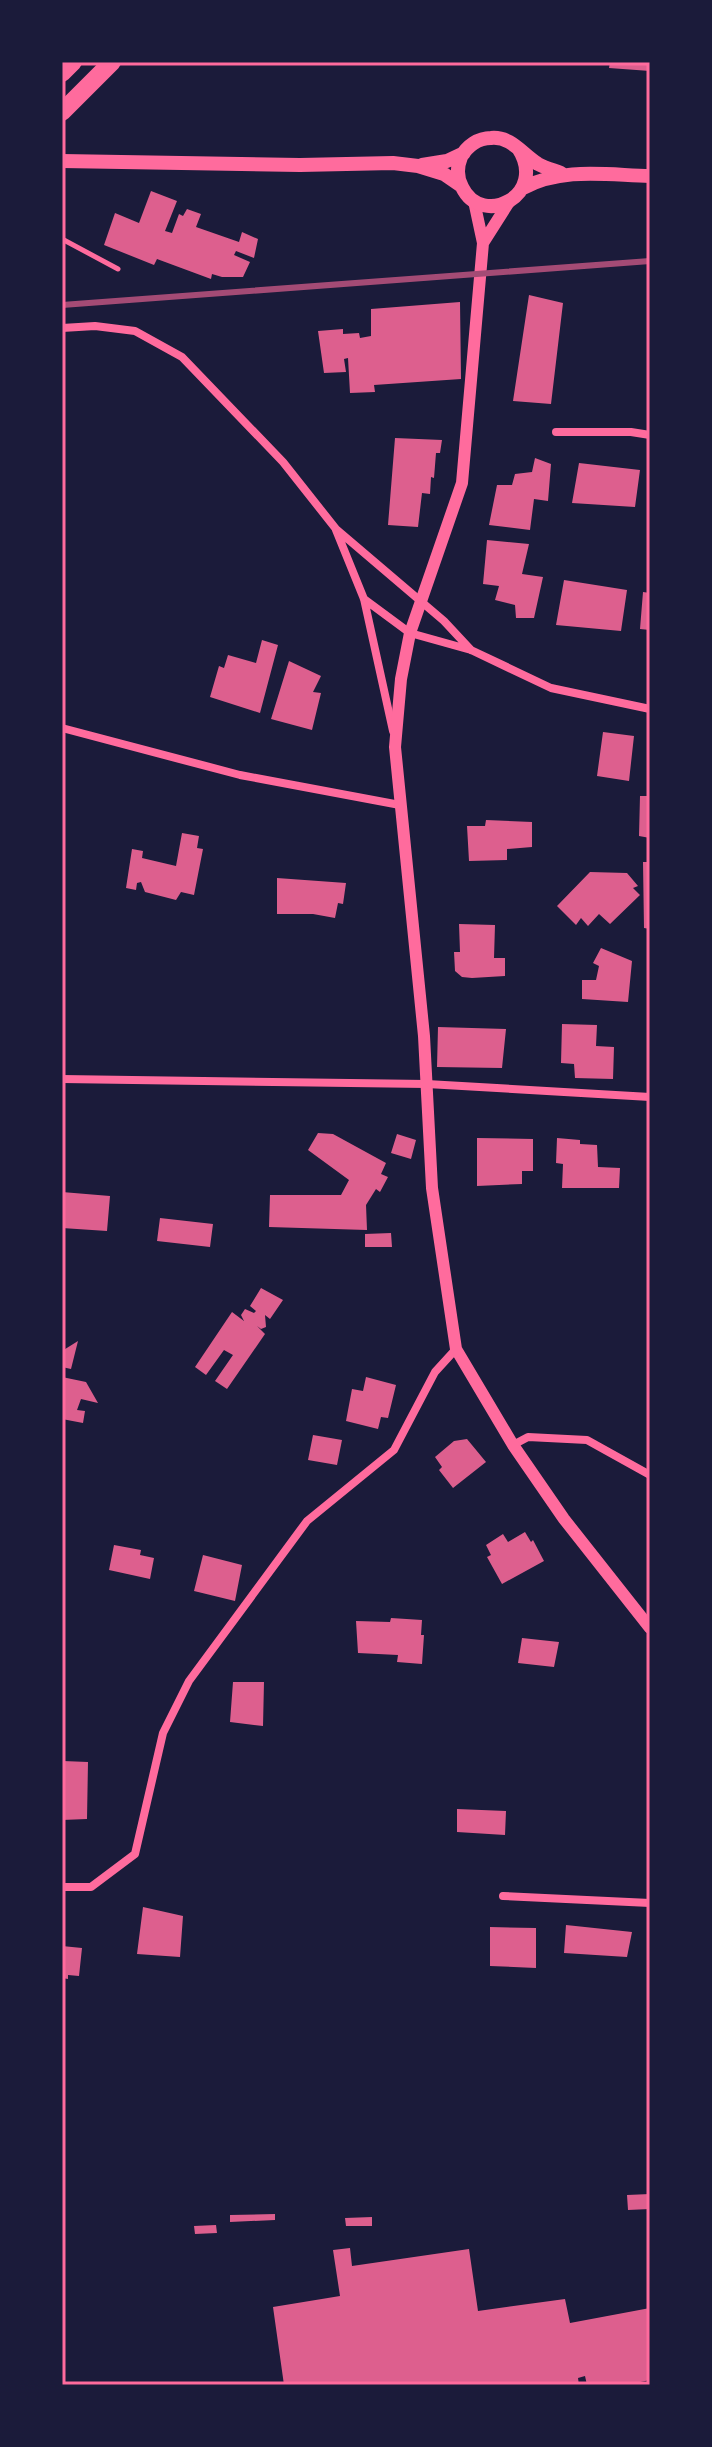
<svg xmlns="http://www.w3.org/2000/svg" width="712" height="2447" viewBox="0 0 712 2447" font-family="'Source Sans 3',sans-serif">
<rect width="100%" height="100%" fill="#1b1b3a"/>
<path fill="#dd5f8e" d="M610,62H650V71L609,68Z
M151,191L177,201L165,231L172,233L179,214L183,216L187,209L201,214L196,227L239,242L242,232L258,239L254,258L236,251L234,255L250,262L243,277H222L212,274L211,279L157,259L154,265L104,245L115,213L139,223Z
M529,295L563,303L551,404L513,401Z
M460,302L461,379L374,385L375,392L350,393L348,358L344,359L346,372L324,373L318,331L343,329V334L359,333L360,338L371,336V309Z
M395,438L442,440L440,453H436L434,478L431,477L430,494L422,493L418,527L388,525Z
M535,458L551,464L548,501L534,499L530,530L489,525L497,485H512L515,474L532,472Z
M579,463L640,470L635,507L572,503Z
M487,540L529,544L522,574L543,577L534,618H516L515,605L495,600L499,586L483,584Z
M564,580L627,590L621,631L556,625Z
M643,592L650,593V630L640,629Z
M262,640L278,645L260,713L210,697L219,666L224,668L228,655L256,663Z
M289,661L321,676L313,692L321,693L312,730L271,719Z
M603,732L634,736L629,781L597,776Z
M640,796H650V838L639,836Z
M486,820L532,822V847L507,849V860L469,861L467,826H485Z
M182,833L199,836L197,848L203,849L194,895L181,892L176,900L145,892L141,882L137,883L136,890L126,888L132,849L143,851L142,858L176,866Z
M643,862H650V929L644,928Z
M590,872L627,873L638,886L633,888L640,895L610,924L599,914L588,926L581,918L576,925L557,906Z
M277,878L346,883L343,904L338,903L335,918L313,914H277Z
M459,924L495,925L494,958H505V976L472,978L462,977L455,971L454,952H460Z
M601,948L632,961L628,1002L582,999V980H596L599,966L593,963Z
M562,1024L597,1025L596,1046L614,1047L613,1079L575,1078L574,1064L561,1063Z
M438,1027L506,1029L502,1068L437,1067Z
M318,1133L333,1134L386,1163L381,1174L388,1177L380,1192L376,1189L366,1205L367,1230L269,1227L270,1195H341L349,1180L308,1150Z
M397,1134L416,1140L411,1159L391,1153Z
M477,1138L533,1139V1171H522V1184L477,1186Z
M557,1138L580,1140V1144L597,1145L598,1167L620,1168L619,1188H562L563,1164L556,1163Z
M62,1192L110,1196L107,1231L62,1228Z
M160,1218L213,1224L210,1247L157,1241Z
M391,1233L392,1247H365V1234Z
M261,1288L283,1300L270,1319L265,1315L266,1327L261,1329L257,1326L265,1334L227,1389L215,1381L233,1355L224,1350L206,1375L195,1367L232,1312L244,1321L241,1315L245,1309L254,1313L256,1311L250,1306Z
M78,1341L71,1369L62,1367V1351Z
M62,1377L86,1382L98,1403L81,1399L77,1410L85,1411L83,1423L62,1419Z
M366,1377L396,1385L388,1418L381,1417L378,1429L346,1421L352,1389L363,1391Z
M313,1435L342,1440L337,1465L308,1460Z
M467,1439L486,1462L453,1488L439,1470L442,1467L435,1457L454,1441Z
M525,1532L531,1542L533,1540L544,1561L502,1584L487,1557L491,1555L486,1545L503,1534L508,1542Z
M114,1545L141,1550L140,1555L154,1558L150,1579L109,1570Z
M203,1555L242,1565L235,1601L194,1591Z
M391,1618L422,1620L421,1635H424L422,1664L397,1662L398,1655L358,1653L356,1621L390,1622Z
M522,1638L559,1642L554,1667L518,1663Z
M233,1682H264L263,1726L230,1722Z
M63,1761L88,1762L87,1819L62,1820Z
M457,1809L506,1811L505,1835L457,1832Z
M143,1907L183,1916L180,1957L137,1954Z
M566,1925L632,1932L627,1957L564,1953Z
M490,1927L536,1928V1968L490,1966Z
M62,1946L82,1948L79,1976L68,1975V1979L62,1978Z
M650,2194V2209L628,2210L627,2195Z
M275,2214V2220L230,2222V2215Z
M372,2217V2226H346L345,2218Z
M216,2225L217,2233L195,2234L194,2226Z
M350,2248L352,2266L469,2249L478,2311L565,2299L570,2323L650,2308V2380L626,2385H587L585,2376L578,2378L579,2385H284L273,2307L340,2296L333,2250Z"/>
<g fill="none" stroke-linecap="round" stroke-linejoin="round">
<path stroke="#ff6b9d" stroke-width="5" d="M62,239L118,269"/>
<path stroke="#ff6b9d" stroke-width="8" d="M62,328L95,326L135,331L182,357L283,462L336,529L444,621L471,650
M556,432H631L650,435
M336,530L364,599L393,731
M364,599L410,633L471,650L551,688L650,709
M62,728L240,775L400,805
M62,1079L427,1084L650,1097
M513,1445L528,1437L587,1440L650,1475
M62,1887H91L135,1854L163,1733L189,1681L307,1521L394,1450L435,1372L456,1349
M503,1896L650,1903"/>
<path stroke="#ff6b9d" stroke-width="12" d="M474,201L483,243L462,483L410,633L401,679L395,747L424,1036L432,1188L456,1349L513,1445L564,1519L650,1628
M483,243L509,202"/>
<path stroke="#ff6b9d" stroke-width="14" d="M518,148C549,195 482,229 462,187C457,178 457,167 461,157C467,146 478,138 491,138C511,136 522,154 538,164C545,168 553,170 561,173
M62,161L300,165L393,163L418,166L444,174L460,185
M422,165L447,161L464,153
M523,188C563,167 606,175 650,176"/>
<path stroke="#ff6b9d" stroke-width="18" d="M62,73L73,62
M62,112L112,62"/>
<path stroke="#a44b75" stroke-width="6" d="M62,305L650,261"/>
</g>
<rect width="712" height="2447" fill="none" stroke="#1b1b3a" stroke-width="128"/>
<rect x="64" y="64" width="584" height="2319" fill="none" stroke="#ff6b9d" stroke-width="3"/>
</svg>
